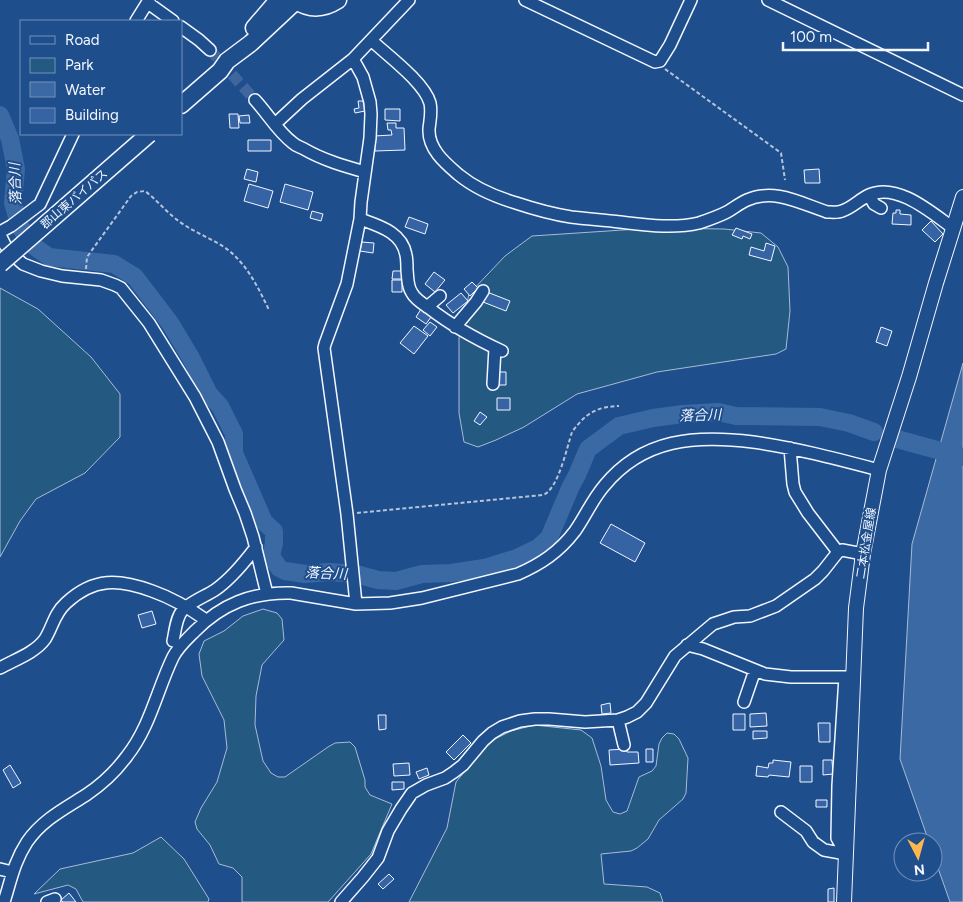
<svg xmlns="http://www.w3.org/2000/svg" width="963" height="902" viewBox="0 0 963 902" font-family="Figtree,'Noto Sans JP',sans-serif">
<rect width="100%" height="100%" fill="#1f4e8c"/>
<path fill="#245a82" stroke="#a8bbd7" d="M653,228L724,229L761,233L778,247L788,267L790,311L786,349L776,354L657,372L577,394L524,427L496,440L478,447L464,442L459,413V338L469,294L505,256L532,236Z
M0,288L38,309L91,357L120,394V437L85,473L36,499L20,521L0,557Z
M263,609L277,613L282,619L284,640L262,665L256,696L255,725L263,761L271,773L278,777H285L328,747L335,743L350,742L355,747L365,780V787L370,795L392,804L371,854L328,902H242V877L233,868L219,864L210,845L197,829L195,822L201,808L217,782L227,748L224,720L202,676L199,654L204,641L224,631L243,616Z
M534,725L581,730L592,738L601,766L606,800L613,812L620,814L627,811L639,777L652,771L656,766L659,744L662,738L667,733L674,734L679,739L688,758L686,793L683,799L659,820L648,839L637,848L631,851L601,854L604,884L647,887L660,893L663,902H409L447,828L456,782L489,742L511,731Z
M161,837L184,859L209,899L208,902H83L76,889L68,885L34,894L60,869L133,853Z"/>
<path fill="#3b69a3" stroke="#a8bbd7" d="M963,363V902H950L933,854V842H929L900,759L912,544Z"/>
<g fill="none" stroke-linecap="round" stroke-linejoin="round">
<path stroke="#3b69a3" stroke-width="18" d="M0,115L10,139L16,169L13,203L20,227L35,247L49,257L114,264L135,277L170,323L191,358L209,394L220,406L234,434V453L264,522L274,531V543L271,556L279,568L285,571L305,574L329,572L356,574L378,580L396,581L422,574L451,573L484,568L517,558L538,548L549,538L571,486L577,475L588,449L619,426L653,418L683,414L718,412L736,416L820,417L849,423L874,432
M897,439L963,457"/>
</g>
<path fill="#3563a3" stroke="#f2f6ff" d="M358,101H363L365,111L355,113L354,109L359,108Z
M385,109H400V121L385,120Z
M229,114H238L239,128H230Z
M249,115L250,123H240L239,116Z
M387,123H396V128H404L405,150L375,151L374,136L392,135L391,130H388Z
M248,140H271V151H248Z
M247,169L258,172L256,182L244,179Z
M819,169L820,183H805L804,170Z
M249,184L273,191L268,208L244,201Z
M285,184L313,192L308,210L280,202Z
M896,210H900V214L911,215V225L892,224L893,213H896Z
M312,211L323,214L321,221L310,218Z
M409,217L428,224L425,234L405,227Z
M931,221L943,234L935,242L922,230Z
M736,228L752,234L750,239L743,236L742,239L732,235Z
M362,242L374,243L373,253L360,251Z
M766,243L775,246L771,261L749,255L751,247L764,251Z
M393,271H402V279H392Z
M434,272L445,280L435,292L425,284Z
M392,280H402V292H392Z
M472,282L478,288L470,296L464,289Z
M487,292L510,301L506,311L483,302Z
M461,293L468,301L453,313L446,305Z
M421,309L431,317L426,324L416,317Z
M430,322L437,327L430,336L423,330Z
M414,326L428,336L414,354L400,343Z
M881,327L892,331L887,346L876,342Z
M496,372H506V385H496Z
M497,398H510V410H497Z
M480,412L487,417L480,425L474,421Z
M611,524L645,543L635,562L600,543Z
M152,611L156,624L142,628L138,615Z
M610,703L611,713L602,714L601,705Z
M766,713L767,726L750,727V714Z
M733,714H745V730H733Z
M378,715H386V729L379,730Z
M818,723H830V742H819Z
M753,731H767V738L753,739Z
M463,735L471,743L454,760L446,752Z
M626,749L627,752H638L639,763L610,765L609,750Z
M646,749H653V762H646Z
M773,760L791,762L789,777L769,775L768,777L756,776L757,766L768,768L769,763H773Z
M823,760H832L833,774L823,775Z
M409,763L410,775L394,776L393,764Z
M10,765L21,783L13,788L3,770Z
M800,766H812V782H800Z
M427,768L429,775L419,779L416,772Z
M392,782H404V789L392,790Z
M816,800H827V807H816Z
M389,874L394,879L383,889L378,884Z
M834,888V902H828V889Z
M69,893L76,902H63L61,900Z"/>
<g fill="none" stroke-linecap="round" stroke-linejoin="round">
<path stroke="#3f679d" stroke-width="11" stroke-dasharray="11 5.5" stroke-linecap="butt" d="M210,50L255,100"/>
<defs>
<path id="minor" d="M525,0L655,62L660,61L670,45L691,0
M768,0L963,95
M148,3L173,21
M136,21L149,0
M181,27L199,40L210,50
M371,40C387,55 424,82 430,103C432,112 430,120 429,129C428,149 445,163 459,175C476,189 496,197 516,203C534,209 552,214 571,217C587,219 604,220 620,222C646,225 674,229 699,223C708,220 719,216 727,212C734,208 740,203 747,200C774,188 800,203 827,212C831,212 838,213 842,211C852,208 860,199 869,195C897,182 932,213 953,228
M353,59L363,77L370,102L371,114L370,138L361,202L360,219L347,284L325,344L324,348L347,514L356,604
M255,100C268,114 278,132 293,143C296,146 300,147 304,149C323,160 344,166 365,172
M275,124L302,99L353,59L409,0
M869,195L874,204L881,208
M360,219C379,226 402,232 406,255C407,260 407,265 407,270C408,278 407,286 412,293C415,299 423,304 429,308C452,326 476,339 502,351
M0,232L11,226L40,204L73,134
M0,235L5,245L14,256L23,264L41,271L62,276L101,280L115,285L121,288L149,323L195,397L218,442L235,489L245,513L253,537L267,594
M427,307L440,296
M455,327L476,302L483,291
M493,384L495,348
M790,448L793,484L795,492L808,513L838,552
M173,641C175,632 176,618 182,611C188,603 206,596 215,590C231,579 244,563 256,547
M687,645L703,649L765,674L791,677H852
M0,668C14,660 35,653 45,639C53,626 54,614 66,603C94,577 119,579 152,591C172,598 189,608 206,620
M845,677L838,786L837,838L846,854
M744,702L755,670
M618,720L624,745
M781,812L806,831L813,842L824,850L846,854
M0,869L12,872
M4,902C11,880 14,862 27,842C42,820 64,809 86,795C101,785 116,771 127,756C150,727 157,690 173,657C178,647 187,639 195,631C222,604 252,592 291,593L356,604L390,603L422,598L518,574C541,564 559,552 575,531C585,517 592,500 604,486C643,438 696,435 753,442C796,448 837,459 879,470
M47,902L55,899
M341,902L363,877L378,858L388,831L401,809L412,793L426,785L445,778L454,772L463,765L483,741L492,733L502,727L520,721L535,719H549L585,722L618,720L627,717L637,712L646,703L675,656L713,624L734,617L750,616L776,606L815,579L823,571L838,552L842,550L863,554"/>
<path id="major" d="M844,902L856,608L863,554L879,470L909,377L936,283L963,197"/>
<path id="highway" d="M296,1C310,10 324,9 338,0
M254,28L278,0
M181,105L220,71L227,61L251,43L297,0"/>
</defs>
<use href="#minor" stroke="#f2f6ff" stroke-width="14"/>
<use href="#major" stroke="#f2f6ff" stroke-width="16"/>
<use href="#highway" stroke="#f2f6ff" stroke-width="19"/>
<path stroke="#b3c4dc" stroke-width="2" stroke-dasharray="4 2.5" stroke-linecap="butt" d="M665,69L781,153L785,180
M86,269L87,257L131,196L137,192L145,191C157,200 167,213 180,222C194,232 210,238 224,247C246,262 258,287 269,310
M357,513L543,495C558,490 567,447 572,432C586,413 596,407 619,406"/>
<use href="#minor" stroke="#1f4e8c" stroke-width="11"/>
<use href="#major" stroke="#1f4e8c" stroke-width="14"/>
<use href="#highway" stroke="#1f4e8c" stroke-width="16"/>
<defs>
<path id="highway-bridge" d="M0,264L149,134"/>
</defs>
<use href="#highway-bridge" stroke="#f2f6ff" stroke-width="19" stroke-linecap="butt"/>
<use href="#highway-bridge" stroke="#1f4e8c" stroke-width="16"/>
</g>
<g text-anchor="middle" stroke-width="4" stroke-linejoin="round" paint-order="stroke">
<g font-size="12" fill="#f2f6ff" stroke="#1f4e8c">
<text transform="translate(74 199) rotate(-41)" y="4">郡山東バイパス</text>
<text transform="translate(866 543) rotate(-81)" y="4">二本松金屋線</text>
</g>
<g font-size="14" font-style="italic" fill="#f2f6ff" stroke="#1f4e8c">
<text transform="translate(15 184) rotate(-92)" y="5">落合川</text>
<text transform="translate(700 415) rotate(-2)" y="5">落合川</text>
<text transform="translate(326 573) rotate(3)" y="5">落合川</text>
</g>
</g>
<rect x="20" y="20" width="162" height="115" fill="#1f4e8c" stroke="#7391ba"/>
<rect x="30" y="36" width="25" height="8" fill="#1f4e8c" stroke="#7391ba"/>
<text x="65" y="45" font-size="15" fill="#f2f6ff">Road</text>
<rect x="30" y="58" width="25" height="15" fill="#245a82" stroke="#7391ba"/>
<text x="65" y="70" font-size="15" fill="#f2f6ff">Park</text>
<rect x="30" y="82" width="25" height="15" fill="#3b69a3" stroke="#7391ba"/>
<text x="65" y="95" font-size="15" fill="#f2f6ff">Water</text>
<rect x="30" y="108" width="25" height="15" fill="#3563a3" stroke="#7391ba"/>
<text x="65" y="120" font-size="15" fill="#f2f6ff">Building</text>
<g transform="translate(918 857) rotate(174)"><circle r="24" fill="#1f4e8c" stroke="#7391ba"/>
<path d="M0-4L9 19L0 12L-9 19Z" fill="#ffb74d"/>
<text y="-8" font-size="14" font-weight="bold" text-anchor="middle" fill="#f2f6ff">N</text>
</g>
<path d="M783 42v8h145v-8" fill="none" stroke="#f2f6ff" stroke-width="2.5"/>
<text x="790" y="42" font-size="15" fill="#f2f6ff" stroke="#1f4e8c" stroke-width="4" paint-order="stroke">100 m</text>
</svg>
